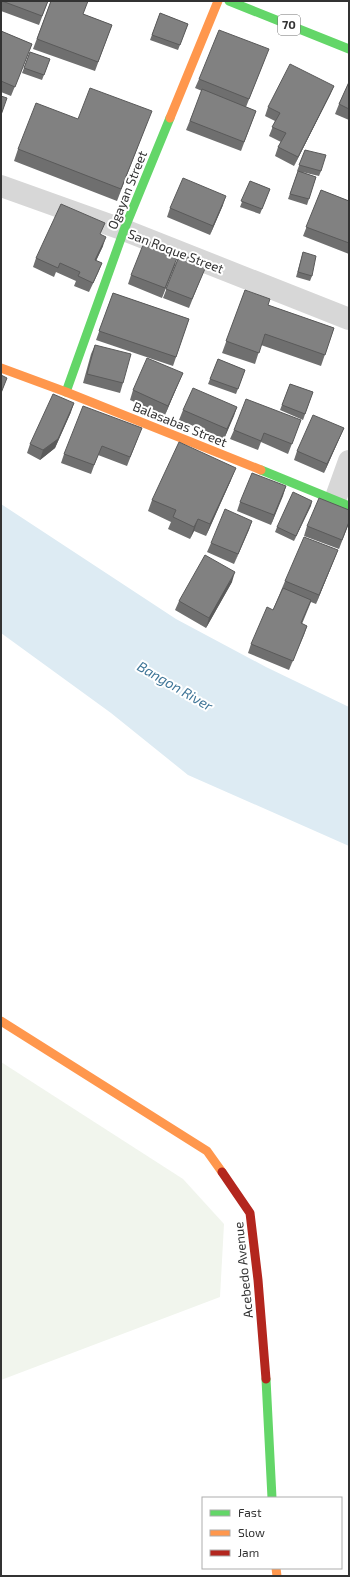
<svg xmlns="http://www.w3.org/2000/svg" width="350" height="1577" viewBox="0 0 350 1577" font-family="'Exo 2',sans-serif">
<rect width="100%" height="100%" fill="#fff"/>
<path fill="#f1f5ed" d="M1,1062L183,1179L224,1224L220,1297L1,1380Z"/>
<path fill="#ddebf3" d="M1,504L176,619L266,667L349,707V846L188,775L111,713L1,633Z"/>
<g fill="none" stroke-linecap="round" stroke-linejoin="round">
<path stroke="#d7d7d7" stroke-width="22" d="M1,186L124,230L349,319
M335,500L349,461"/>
<path stroke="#63d668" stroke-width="9" d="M229,1L349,49
M66,392L124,230L170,118
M261,470L349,506
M266,1379L272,1498"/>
<path stroke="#ff974d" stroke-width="9" d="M170,118L218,1
M1,368L66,392L261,470
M1,1021L207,1151L222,1172
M276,1568L277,1576"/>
<path stroke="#b3261e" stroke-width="9" d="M222,1172L250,1213L258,1280L266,1379"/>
</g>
<path fill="#6f6f6f" d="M1,1H48L39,25L1,11Z
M51,1L83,14L112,25L95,71L33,49Z
M160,13L188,24L178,50L150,40Z
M1,31L32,44L11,96L1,92Z
M30,52L50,59L42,80L22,73Z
M265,59L246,107L256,111L241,151L186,130L202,91L195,88L199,79Z
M349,82V120L335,114L339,104Z
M334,86L330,95L294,166L275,156L278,147L281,142L269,136L275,121L265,116L268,107Z
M78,119L147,123L117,201L14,161L18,149Z
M305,150L321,171L319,176L302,172L316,177L307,205L288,199L298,171H297Z
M250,181L270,189L260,214L240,207Z
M321,190L349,201V254L303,236Z
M223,205L210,235L167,217L170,208Z
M100,234L103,246L96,261L102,263L98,273L89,292L74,286L76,281L56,272L54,277L33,267L36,258Z
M303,252L312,276L310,281L296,277Z
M180,254L203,273L189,308L163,298Z
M176,263L162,298L128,284L131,275Z
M245,290L268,305L334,328L321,366L261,345L255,364L222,353Z
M113,293L189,319L173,366L96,340Z
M95,345L123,383L120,393L83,383L91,354Z
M218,359L245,370L236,394L208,384Z
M183,373L179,382L165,415L130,400L133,390Z
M290,384L313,392L303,420L280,410Z
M237,407L224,439L179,420L183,410Z
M71,412L55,448L40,460L27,453L30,444Z
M301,420L288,454L261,442L258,450L230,439L234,430Z
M344,428L324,473L294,460L297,451Z
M138,438L127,466L98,455L91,474L61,463L64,454Z
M231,480L206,536L194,531L190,539L168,529L171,522L148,511L152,500Z
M286,486L271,525L237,511L240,502Z
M312,501L294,541L275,532L277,527Z
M349,510V523L339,549L304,536L307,526Z
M252,521L234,564L207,552L211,543Z
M338,550L316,604L311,602L302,624L307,626L289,670L248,653L251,644L273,610L285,581Z
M232,582L206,628L175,610L179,601Z"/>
<path fill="#5a5a5a" d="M334,86L330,95L294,166L298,157Z
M226,196L223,205L210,235L213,226Z
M106,237L103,246L92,269L95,260Z
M183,373L179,382L165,415L168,406Z
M74,403L71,412L55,448L40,460L43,450Z
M237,407L234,416L224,439L227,429Z
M344,428L324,473L327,464Z
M236,468L231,480L206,536L210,524Z
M286,486L283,496L271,525L274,515Z
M312,501L311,506L294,541L296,536Z
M198,519L194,531L190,539L194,527Z
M252,521L249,530L234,564L238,554Z
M338,550L334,560L316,604L319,595Z
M235,572L232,582L206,628L209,618Z
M307,626L304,635L289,670L293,661Z"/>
<path fill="#818181" stroke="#5a5a5a" d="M2,1H48L42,16Z
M51,1H88L83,14L112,25L98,62L37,39Z
M160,13L188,24L180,45L152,35Z
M219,30L269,49L249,99L199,79Z
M1,31L32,44L15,87L1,81Z
M30,52L50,59L44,75L24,68Z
M290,64L334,86L298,157L278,147L286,133L272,127L280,113L268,107Z
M349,82V109L339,104Z
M90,88L152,111L121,189L18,149L36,103L78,119Z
M202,89L256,111L244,142L190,121Z
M1,96L7,98L1,115Z
M305,150L326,155L321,171L299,165Z
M298,171L316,177L309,199L290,194Z
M183,178L226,196L213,226L170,208Z
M250,181L270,189L262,209L241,201Z
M321,190L349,201V243L306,227Z
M61,204L105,223L100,234L106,237L95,260L102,263L93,283L78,276L80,272L60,263L58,268L36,258Z
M145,240L179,253L165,288L131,275Z
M303,252L316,256L312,276L298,272Z
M180,254L207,264L192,299L166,289Z
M245,290L270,299L268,305L334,328L325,355L265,334L259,353L226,341Z
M113,293L189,319L176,357L99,331Z
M95,345L131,354L123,383L87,374Z
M147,358L183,373L168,406L133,390Z
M218,359L245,370L238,389L210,379Z
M1,375L7,378L1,393Z
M290,384L313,392L305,414L282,405Z
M193,388L237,407L227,429L183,410Z
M53,394L74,403L58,439L43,450L30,444Z
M246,399L301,420L292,444L264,433L261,441L234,430Z
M83,406L142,428L130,457L102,446L94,465L64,454Z
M313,415L344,428L327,464L297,451Z
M179,442L236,468L210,524L198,519L194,527L173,517L176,510L152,500Z
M252,473L286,486L274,515L240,502Z
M293,492L312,501L296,536L277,527Z
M319,498L349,510V522L342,540L307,526Z
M225,509L252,521L238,554L211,543Z
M304,537L338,550L319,595L285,581Z
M205,555L235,572L209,618L179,601Z
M283,588L311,600L301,623L307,626L293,661L251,644L267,607L273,610Z"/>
<g text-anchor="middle" stroke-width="4" stroke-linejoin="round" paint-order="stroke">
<rect fill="#fff" stroke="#707070" stroke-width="1" x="278" y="15" width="22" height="20" rx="3"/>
<g font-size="12" font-weight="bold" fill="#333">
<text x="289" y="29">70</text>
</g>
<g font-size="13" fill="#333" stroke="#fff">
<text transform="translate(127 190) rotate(-68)" y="5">Ogayan Street</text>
<text transform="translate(176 251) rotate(21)" y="5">San Roque Street</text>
<text transform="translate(180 424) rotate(22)" y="5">Balasabas Street</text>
<text transform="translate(243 1270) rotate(-96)" y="5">Acebedo Avenue</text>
</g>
<g font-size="14" font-style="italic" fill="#3f7597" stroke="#fff">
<text transform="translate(175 686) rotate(30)" y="5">Bangon River</text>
</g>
</g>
<rect width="350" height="1577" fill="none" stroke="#333333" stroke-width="4"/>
<rect x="202" y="1497" width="140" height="72" fill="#ffffff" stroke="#adadad"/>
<rect x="210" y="1510" width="20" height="6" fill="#63d668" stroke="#adadad"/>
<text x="238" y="1517" font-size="12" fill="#333333">Fast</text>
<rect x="210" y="1530" width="20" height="6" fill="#ff974d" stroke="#adadad"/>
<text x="238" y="1537" font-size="12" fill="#333333">Slow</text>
<rect x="210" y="1550" width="20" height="6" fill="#b3261e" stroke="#adadad"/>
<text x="238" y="1557" font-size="12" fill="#333333">Jam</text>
</svg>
